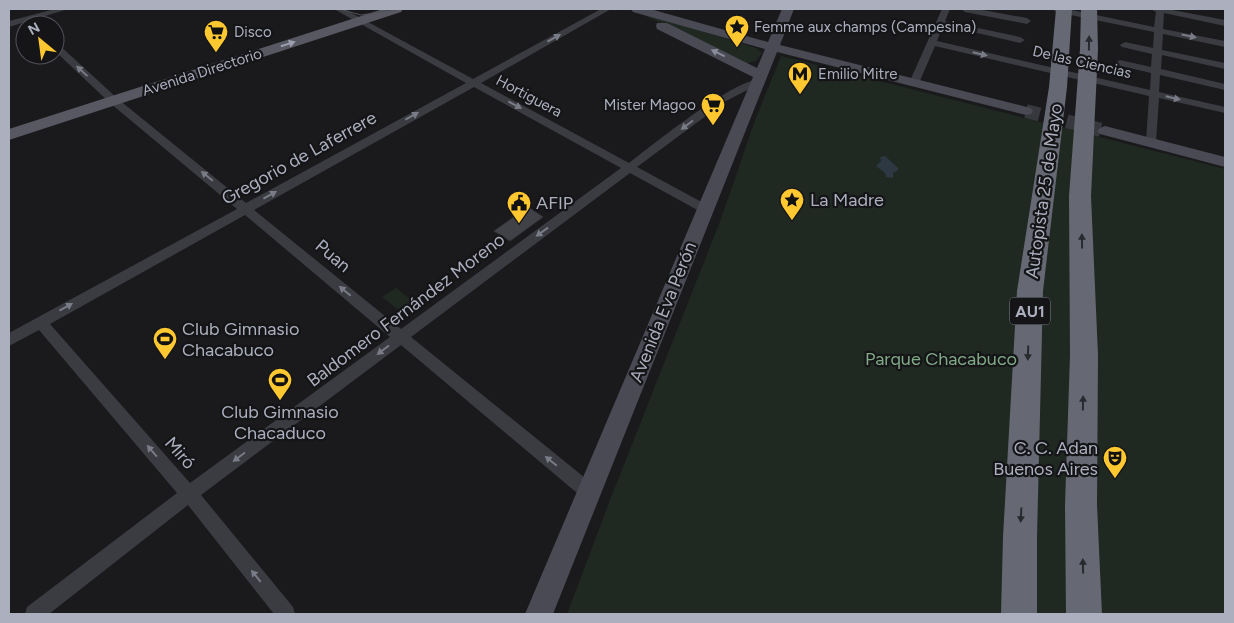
<svg xmlns="http://www.w3.org/2000/svg" width="1234" height="623" viewBox="0 0 1234 623" font-family="Figtree,sans-serif">
<rect width="100%" height="100%" fill="#1a1a1d"/>
<path fill="#1f2921" d="M631,9L756,48L762,53L756,61L747,63Z
M781,56L1225,169V614H567L610,500L721,219L754,123Z
M396,288L421,307L416,310L401,312L382,297Z"/>
<path fill="#2e3843" d="M885,156L898,168V170L893,173V178L886,177L885,173L876,166L881,161L880,157Z"/>
<path fill="#414248" stroke="#343439" d="M528,207L543,217L510,241L494,231Z"/>
<g fill="none" stroke-linecap="round" stroke-linejoin="round">
<path stroke="#37383d" stroke-width="14" stroke-dasharray="14 7" stroke-linecap="butt" d="M1026,111L1105,131"/>
<path fill="#3b3c42" fill-rule="evenodd" d="M55,9H68L9,27V21Z
M334,9H344L473,79L601,9H611L481,83L629,163C650,147 739,75 761,80L763,82L726,101L637,167L709,206L711,209L709,212H701L630,173L411,337L595,486L597,492L595,498L589,500L583,498L401,345L201,495L293,607L295,614H274L188,505L49,614H25L27,607L177,493L39,330L9,346V333L237,209L110,103L55,51V43L58,44L118,99L246,203L466,83ZM474,87L621,168L401,329L254,210ZM245,215L390,337L190,483L50,324Z
M942,9H950L945,21L1020,37L1025,40L1020,43L943,25L937,41L1150,90L1151,73L1117,65L1115,63L1120,60L1151,67L1152,54L1122,47L1120,45L1125,42L1153,48L1154,32L1056,12L1052,9H1067L1154,27L1156,12L1151,9H1167L1225,20V26L1164,13L1163,29L1225,41V47L1163,34L1162,50L1225,63V69L1162,55L1161,69L1225,84V90L1160,75L1159,92L1225,107V113L1159,98L1156,142L1151,145L1146,142L1149,96L935,46L919,83L914,86L911,85L909,83Z
M961,9H977L1027,18L1031,21L1027,24L965,12Z"/>
<path fill="#494a53" fill-rule="evenodd" d="M631,9H650L768,42L782,9H794L780,45L1031,108L1033,111L1031,114L1026,115L777,52L553,614H525L753,77L657,29L656,26L657,23H667L757,68L765,49L633,12Z
M1105,126L1225,157V167L1100,134L1097,131L1100,128Z"/>
<path fill="#575862" fill-rule="evenodd" d="M383,9H403L401,12L9,140V129Z"/>
<path fill="#666974" fill-rule="evenodd" d="M1056,9H1072L1067,87L1043,291L1037,537V614H1001L1003,537L1017,291L1049,87Z
M1081,9H1097L1098,49L1091,196L1098,355L1097,505L1102,614H1066L1065,505L1070,355L1069,196L1080,49Z"/>
<path stroke="#4e4f58" stroke-width="1" d="M339,9L361,15L398,9"/>
</g>
<defs><path id="oneway-solid" d="M-6-.8H1V-3.2L6.5 0L1 3.2V.8H-6Z" transform="scale(1.25)"/></defs>
<g fill="#797c86">
<use href="#oneway-solid" transform="translate(1189 36) rotate(12)"/>
<use href="#oneway-solid" transform="translate(554 38) rotate(-29)"/>
<use href="#oneway-solid" transform="translate(980 54) rotate(13)"/>
<use href="#oneway-solid" transform="translate(82 71) rotate(-137)"/>
<use href="#oneway-solid" transform="translate(1173 98) rotate(13)"/>
<use href="#oneway-solid" transform="translate(515 105) rotate(28)"/>
<use href="#oneway-solid" transform="translate(412 116) rotate(-29)"/>
<use href="#oneway-solid" transform="translate(687 125) rotate(143)"/>
<use href="#oneway-solid" transform="translate(207 176) rotate(-141)"/>
<use href="#oneway-solid" transform="translate(270 195) rotate(-29)"/>
<use href="#oneway-solid" transform="translate(542 232) rotate(144)"/>
<use href="#oneway-solid" transform="translate(345 291) rotate(-140)"/>
<use href="#oneway-solid" transform="translate(66 307) rotate(-29)"/>
<use href="#oneway-solid" transform="translate(383 350) rotate(143)"/>
<use href="#oneway-solid" transform="translate(152 451) rotate(-131)"/>
<use href="#oneway-solid" transform="translate(239 457) rotate(143)"/>
<use href="#oneway-solid" transform="translate(551 461) rotate(-141)"/>
<use href="#oneway-solid" transform="translate(256 576) rotate(-129)"/>
</g>
<g fill="#292a2f">
<use href="#oneway-solid" transform="translate(1089 43) rotate(-89)"/>
<use href="#oneway-solid" transform="translate(1082 241) rotate(-91)"/>
<use href="#oneway-solid" transform="translate(1028 353) rotate(92)"/>
<use href="#oneway-solid" transform="translate(1083 403) rotate(-89)"/>
<use href="#oneway-solid" transform="translate(1021 515) rotate(93)"/>
<use href="#oneway-solid" transform="translate(1083 566) rotate(-91)"/>
</g>
<use fill="#9b9eac" href="#oneway-solid" transform="translate(288 44) rotate(-18)"/>
<use fill="#898c99" href="#oneway-solid" transform="translate(718 53) rotate(-154)"/>
<defs>
<symbol id="sight-pin" viewBox="-11 -11 22 30"><path d="M0 17L-7.5 6A9.5 9.5 0 1 1 7.5 6Z" fill="#ffc830" stroke="#151518"/><path d="M0-6L1.8-2.2L6-1.7L2.9 1.2L3.7 5.4L0 3.3L-3.7 5.4L-2.9 1.2L-6-1.7L-1.8-2.2Z" fill="#111"/></symbol>
<symbol id="supermarket-pin" viewBox="-11 -11 22 30"><path d="M0 17L-7.5 6A9.5 9.5 0 1 1 7.5 6Z" fill="#ffc830" stroke="#151518"/><path d="M-6-5.5h2.5l.6 2H6L4.5 2H-2.5L-4.4-4H-6ZM-1.5 3.2a1.3 1.3 0 1 0 .1 0ZM3 3.2a1.3 1.3 0 1 0 .1 0Z" fill="#111"/></symbol>
<symbol id="metro-pin" viewBox="-11 -11 22 30"><path d="M0 17L-7.5 6A9.5 9.5 0 1 1 7.5 6Z" fill="#ffc830" stroke="#151518"/><path d="M-5.5 5V-5H-3L0 0L3-5H5.5V5H3V-.5L0 4L-3-.5V5Z" fill="#111"/></symbol>
<symbol id="civic-pin" viewBox="-11 -11 22 30"><path d="M0 17L-7.5 6A9.5 9.5 0 1 1 7.5 6Z" fill="#ffc830" stroke="#151518"/><path d="M-.6-6.5H3V-4.5H.6V-3L4-1V1h2V6H-6V1h2V-1L-.6-3ZM-1.2 2.5V6h2.4V2.5Z" fill="#111"/></symbol>
<symbol id="stadium-pin" viewBox="-11 -11 22 30"><path d="M0 17L-7.5 6A9.5 9.5 0 1 1 7.5 6Z" fill="#ffc830" stroke="#151518"/><path d="M0-5a6.5 5 0 1 0 0 10a6.5 5 0 1 0 0-10ZM-3.5-1.8h7v3.6h-7Z" fill="#111"/></symbol>
<symbol id="theatre-pin" viewBox="-11 -11 22 30"><path d="M0 17L-7.5 6A9.5 9.5 0 1 1 7.5 6Z" fill="#ffc830" stroke="#151518"/><path d="M-5-5.5Q0-4 5-5.5V0Q5 5 0 6Q-5 5-5 0ZM-3.3-2.5H-1v1.5H-3.3ZM1-2.5H3.3v1.5H1ZM-2.8 1Q0 5.5 2.8 1Z" fill="#111"/></symbol>
</defs>
<g fill-rule="evenodd">
<use href="#sight-pin" x="723" y="13" width="28" height="38"/>
<use href="#supermarket-pin" x="202" y="18" width="28" height="38"/>
<use href="#metro-pin" x="786" y="60" width="28" height="38"/>
<use href="#supermarket-pin" x="699" y="91" width="28" height="38"/>
<use href="#sight-pin" x="778" y="186" width="28" height="38"/>
<use href="#civic-pin" x="505" y="189" width="28" height="38"/>
<use href="#stadium-pin" x="151" y="325" width="28" height="38"/>
<use href="#stadium-pin" x="266" y="366" width="28" height="38"/>
<use href="#theatre-pin" x="1101" y="444" width="28" height="38"/>
</g>
<g text-anchor="middle" stroke-width="4.5" stroke-linejoin="round" paint-order="stroke">
<g font-size="15" fill="#acb0be" stroke="#151518" text-anchor="start">
<text x="754" y="32">Femme aux champs (Campesina)</text>
<text x="234" y="37">Disco</text>
<text x="818" y="79">Emilio Mitre</text>
<text x="696" y="110" text-anchor="end">Mister Magoo</text>
</g>
<g font-size="15" fill="#acb0be" stroke="#151518">
<text transform="translate(1082 62) rotate(13)" y="5">De las Ciencias</text>
<text transform="translate(202 72) rotate(-18)" y="5">Avenida Directorio</text>
<text transform="translate(529 96) rotate(28)" y="5">Hortiguera</text>
</g>
<rect fill="#151518" stroke="#7f828c" stroke-width="1" x="1010" y="297.5" width="40" height="27" rx="4"/>
<g font-size="16" font-weight="bold" fill="#acb0be">
<text x="1030" y="317">AU1</text>
</g>
<g font-size="18" fill="#acb0be" stroke="#151518">
<text transform="translate(299 158) rotate(-29)" y="6">Gregorio de Laferrere</text>
<text transform="translate(1044 191) rotate(-82)" y="6">Autopista 25 de Mayo</text>
<text transform="translate(333 256) rotate(40)" y="6">Puan</text>
<text transform="translate(406 310) rotate(-37)" y="6">Baldomero Fernández Moreno</text>
<text transform="translate(663 312) rotate(-68)" y="6">Avenida Eva Perón</text>
<text transform="translate(180 453) rotate(49)" y="6">Miró</text>
</g>
<g font-size="18" fill="#acb0be" stroke="#151518" text-anchor="start">
<text x="810" y="206">La Madre</text>
<text x="536" y="209">AFIP</text>
<text x="182" y="335">Club Gimnasio<tspan x="182" dy="21">Chacabuco</tspan></text>
<text x="280" y="418" text-anchor="middle">Club Gimnasio<tspan x="280" dy="21">Chacaduco</tspan></text>
<text x="1098" y="454" text-anchor="end">C. C. Adan<tspan x="1098" dy="21">Buenos Aires</tspan></text>
</g>
<g font-size="18" fill="#81aa87" stroke="#151518">
<text x="941" y="365">Parque Chacabuco</text>
</g>
</g>
<rect width="1234" height="623" fill="none" stroke="#acb0be" stroke-width="20"/>
<g transform="translate(40 40) rotate(331)"><circle r="24" fill="#151518" stroke="#51535a"/>
<path d="M0-4L9 19L0 12L-9 19Z" fill="#ffc830"/>
<text y="-8" font-size="14" font-weight="bold" text-anchor="middle" fill="#acb0be">N</text>
</g>
</svg>
